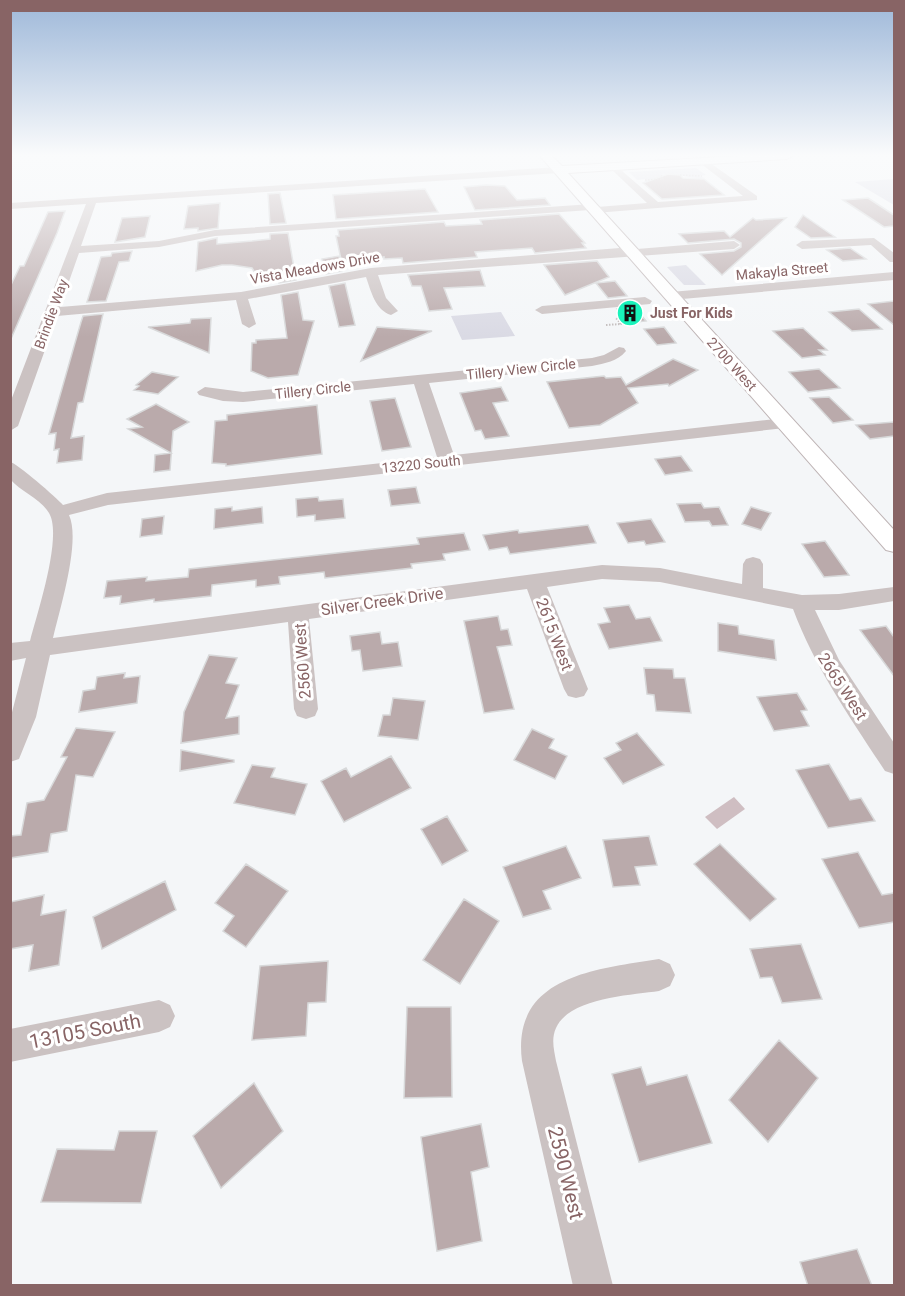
<svg xmlns="http://www.w3.org/2000/svg" width="905" height="1296" viewBox="0 0 905 1296" font-family="Roboto,sans-serif">
<rect width="100%" height="100%" fill="#f4f6f8"/>
<path fill="#dadae4" d="M696,168L706,175L699,176L705,178C689,179 676,172 660,175L662,179L643,182L646,181L645,179L637,180L629,172Z
M894,179V205L855,182Z
M686,265L706,285H684L667,267Z
M501,312L515,336L462,340L451,316Z"/>
<path fill="#cfbec2" d="M734,797L745,809L717,829L705,817Z"/>
<path fill="#baaaab" stroke="#d7d8d9" stroke-width="1.5" d="M668,174L680,175L683,178L704,179L724,195L662,199L643,183Z
M486,185L505,186L517,200L545,198L550,205L475,210L464,187Z
M425,189L438,212L336,219L333,195Z
M280,193L286,223L270,224L268,194Z
M868,198L894,215V226L884,227L843,200Z
M220,203L218,228L198,231V228L184,229L188,206Z
M65,211L57,233L10,341V287L20,266H24L48,212Z
M559,214L585,243H582L586,248L535,253L532,248L475,252L477,257L403,263L402,258L384,259V257L342,264L336,236H339L338,230L444,222L446,226L482,224L480,220Z
M803,215L835,237L811,238L795,227Z
M150,216L145,237L115,242L122,218Z
M753,218L756,220L786,218L722,275L700,254L734,251L741,247V243L734,239L688,243L679,234L724,231L730,237Z
M288,233L296,280L279,283L278,276L262,279L257,276L252,268L232,265H222L196,271L198,242L217,238V244L252,241L270,239V234Z
M850,248L866,259L843,261L827,250Z
M132,251L129,261L119,262L106,301L87,302L101,257L111,256L112,253Z
M339,256L342,271L326,274L322,259Z
M597,261L609,277L565,295L544,265Z
M480,270L485,286L444,288L452,309L429,311L421,286H412L408,275Z
M615,281L627,296L608,298L596,283Z
M345,283L355,325L339,327L329,286Z
M298,292L303,320L314,321L298,375L268,378L251,371L252,343H256V340L287,338L281,295Z
M894,301V325L868,304Z
M635,308L646,321L627,323L617,309Z
M859,309L882,329L852,331L829,312Z
M103,314L83,402L78,403L71,438L84,436L82,460L57,463L59,449L54,450L56,433L49,434L81,322L83,316Z
M211,318L209,353L148,327L190,323L191,319Z
M377,327L432,331L361,361Z
M664,327L676,343L657,345L644,329Z
M803,328L827,350H819L825,355L802,358L773,331Z
M673,359L698,370L669,386L668,384L628,388L638,403L600,425L569,428L547,382L604,376L606,378L621,377L626,385Z
M819,369L840,388L808,392L789,372Z
M152,372L178,377L158,394L134,390L139,386L136,385Z
M501,387L508,401L493,403L509,436L485,439L481,430L475,431L460,393Z
M829,397L853,420L833,423L810,398Z
M395,398L411,447L382,451L370,401Z
M156,404L189,422L173,431L170,470L154,472L155,455L171,453L128,429L142,427L127,419Z
M317,405L322,454L226,466V464L212,463L215,421L227,420V415Z
M894,422V436L870,439L856,425Z
M681,456L692,471L665,475L655,459Z
M416,487L420,503L391,506L388,490Z
M318,497L319,501L343,499L345,518L315,521V515L297,517L296,499Z
M701,503L704,508L719,507L728,525L712,526L709,521L685,522L677,504Z
M232,507V511L262,507L263,523L214,529L215,509Z
M751,507L771,513L761,530L742,524Z
M164,516L162,534L140,537L142,519Z
M651,519L665,542L646,545L644,541L628,543L617,523Z
M588,525L596,543L510,554L507,547L489,550L483,535L518,530L519,533Z
M464,533L470,550L443,554L445,560L411,564L412,568L325,578L324,572L279,577L280,584L256,587V580L212,585L211,596L154,602V599L120,604L121,596L104,598L107,581L147,577L146,581L188,577L189,569L419,544L417,538Z
M825,541L849,575L824,577L802,544Z
M629,605L636,619L650,617L662,641L609,649L598,624L610,622L604,608Z
M498,616L501,630L508,629L512,645L497,647L514,709L484,713L464,621Z
M718,623L738,626L739,634L774,640L776,660L718,651Z
M886,626L894,637V676L860,630Z
M380,632L382,644L398,642L402,666L363,671L360,650L352,651L350,636Z
M209,655L237,658L226,683L239,685L226,718L239,716V734L181,743L184,712Z
M644,668L673,669L674,678H685L691,713L656,711L654,695L647,694Z
M125,673L124,678L140,676L137,703L79,712L83,691L95,689L97,677Z
M797,693L807,710L801,711L809,726L774,731L757,697Z
M393,698L425,701L418,740L378,736L383,715H390Z
M76,728L115,732L93,777L76,775L67,831L51,834L48,852L10,858V836L21,835L27,803L44,800L67,757H61Z
M532,729L554,739L549,748L567,756L555,779L514,760Z
M637,733L664,765L623,784L604,758L621,750L616,743Z
M181,750L234,760V762L180,771Z
M391,756L411,788L344,822L321,781L346,768L351,777Z
M829,764L850,800L861,798L875,821L828,828L796,770Z
M252,765L275,768L271,777L307,784L295,815L234,803Z
M447,816L468,851L442,865L421,829Z
M649,836L657,865L635,867L640,885L613,887L603,840Z
M720,844L776,899L750,921L694,864Z
M566,846L581,878L543,891L551,909L523,917L503,867Z
M858,852L882,895L894,893V922L859,928L822,859Z
M246,864L288,891L246,947L223,931L234,916L215,903Z
M165,881L176,910L102,949L93,917Z
M44,895L41,915L66,910L59,965L29,971L33,945L10,949V902Z
M464,899L499,921L460,984L423,960Z
M801,944L822,999L782,1003L772,977L760,978L750,949Z
M328,961L326,1002L308,1003L306,1036L252,1040L260,966Z
M407,1007H451L452,1097L404,1098Z
M779,1040L818,1078L768,1142L729,1100Z
M641,1067L647,1085L687,1075L712,1143L639,1162L612,1074Z
M254,1083L283,1131L221,1188L193,1136Z
M481,1124L489,1167L471,1172L482,1241L437,1251L421,1137Z
M119,1131H157L141,1203L41,1202L57,1149L114,1150Z
M857,1249L872,1286H808L800,1262Z"/>
<g fill="none" stroke-linecap="round" stroke-linejoin="round">
<defs>
<path id="major" d="M540,156H552L562,166L740,156H792L787,159L568,173L894,530V552L886,550Z"/>
</defs>
<use href="#major" stroke="#bfb5b6" stroke-width="2"/>
<path stroke="#c2bcbc" stroke-width="1.5" stroke-dasharray="1.5 1.5" stroke-linecap="butt" d="M680,175L702,176
M645,180L663,179L661,175"/>
<path stroke="#c2bcbc" stroke-width="2" stroke-dasharray="1.5 1.5" stroke-linecap="butt" d="M606,325L621,324L616,318"/>
<path fill="#cbc2c2" fill-rule="evenodd" d="M703,158L757,196V200L595,213L590,210L215,236L159,247L79,253L60,307L241,292L371,268L632,247L637,249L734,241L740,245L734,249L378,275L386,298L398,311L391,315C375,310 371,291 366,277L248,299L256,324L249,328L242,324L236,300L57,316L18,426L10,431V403L86,204L10,209V203L559,167L564,170L559,173L96,203L81,246L159,241L215,230L592,204L597,207L647,203L611,169V165L614,164L658,202L743,196L700,163L698,161Z
M874,238L894,253V262H890L871,245L802,249L796,245L802,241Z
M894,272V280L671,300L664,296L671,292Z
M645,297L652,301L650,304L542,314L535,310L542,306Z
M619,347L624,348L626,351C617,362 605,363 592,366L429,383L454,455L785,418L793,423L785,428L108,505L69,515C81,541 60,608 53,638L602,565L660,568L742,584L743,564L746,559L753,557L760,559L763,564V588L802,595L839,594L894,587V601L839,610H815L839,660L894,743V774L885,771C851,719 815,668 793,609L660,582L602,579L547,587L588,689L584,696L576,698L568,696L564,689L527,589L309,619L318,709L315,716L306,719L297,716L294,709L288,622L50,655L36,717L19,759L10,762V720L26,658L10,661V643L30,641C37,614 63,536 49,513C40,498 21,492 10,479V462C17,463 57,498 63,505L107,493L437,457L414,384L243,402L223,401L199,395L197,392L205,387L243,392L592,358L604,355Z
M659,959L670,964L675,975L670,986L659,991C631,995 569,998 556,1028C551,1039 554,1050 556,1061L613,1286H573L522,1061C511,976 596,969 659,959Z
M159,1000L170,1005L175,1016L170,1027L159,1032L10,1062V1029Z"/>
<use href="#major" fill="#fff" fill-rule="evenodd"/>
</g>
<linearGradient id="sky" x2="0" y2="1"><stop stop-color="#9eb8d9"/><stop offset="0.46" stop-color="#fafbfc"/><stop offset="1" stop-color="#fafbfc" stop-opacity="0"/></linearGradient>
<rect width="905" height="337" fill="url(#sky)"/>
<defs>
<symbol id="building-disc" viewBox="-11 -11 22 22"><circle r="9.5" fill="#19f3bb" stroke="#fff"/><path d="M-4-6H4V6H1V3H-1V6H-4ZM-2.5-4.3h1.7v1.8h-1.7ZM.8-4.3h1.7v1.8H.8ZM-2.5-1h1.7V.8h-1.7ZM.8-1h1.7V.8H.8Z" fill="#111"/></symbol>
</defs>
<g fill-rule="evenodd">
<use href="#building-disc" x="615" y="298" width="30" height="30"/>
</g>
<g text-anchor="middle" stroke-width="6" stroke-linejoin="round" paint-order="stroke">
<g font-size="14" fill="#886465" stroke="#fff">
<text transform="translate(315 268) rotate(-10)" y="5">Vista Meadows Drive</text>
<text transform="translate(782 271) rotate(-5)" y="5">Makayla Street</text>
<text transform="translate(51 314) rotate(-70)" y="5">Brindie Way</text>
<text transform="translate(732 364) rotate(48)" y="5">2700 West</text>
<text transform="translate(521 369) rotate(-6)" y="5">Tillery View Circle</text>
<text transform="translate(313 390) rotate(-6)" y="5">Tillery Circle</text>
<text transform="translate(421 464) rotate(-6)" y="5">13220 South</text>
</g>
<g font-size="14" font-weight="bold" fill="#886465" stroke="#fff" text-anchor="start">
<text x="650" y="318">Just For Kids</text>
</g>
<g font-size="16" fill="#886465" stroke="#fff">
<text transform="translate(382 601) rotate(-8)" y="6">Silver Creek Drive</text>
<text transform="translate(555 634) rotate(69)" y="6">2615 West</text>
<text transform="translate(302 661) rotate(-94)" y="6">2560 West</text>
<text transform="translate(843 686) rotate(57)" y="6">2665 West</text>
</g>
<g font-size="20" fill="#886465" stroke="#fff">
<text transform="translate(85 1031) rotate(-11)" y="7">13105 South</text>
<text transform="translate(566 1173) rotate(76)" y="7">2590 West</text>
</g>
</g>
<rect width="905" height="1296" fill="none" stroke="#886465" stroke-width="24"/>
</svg>
